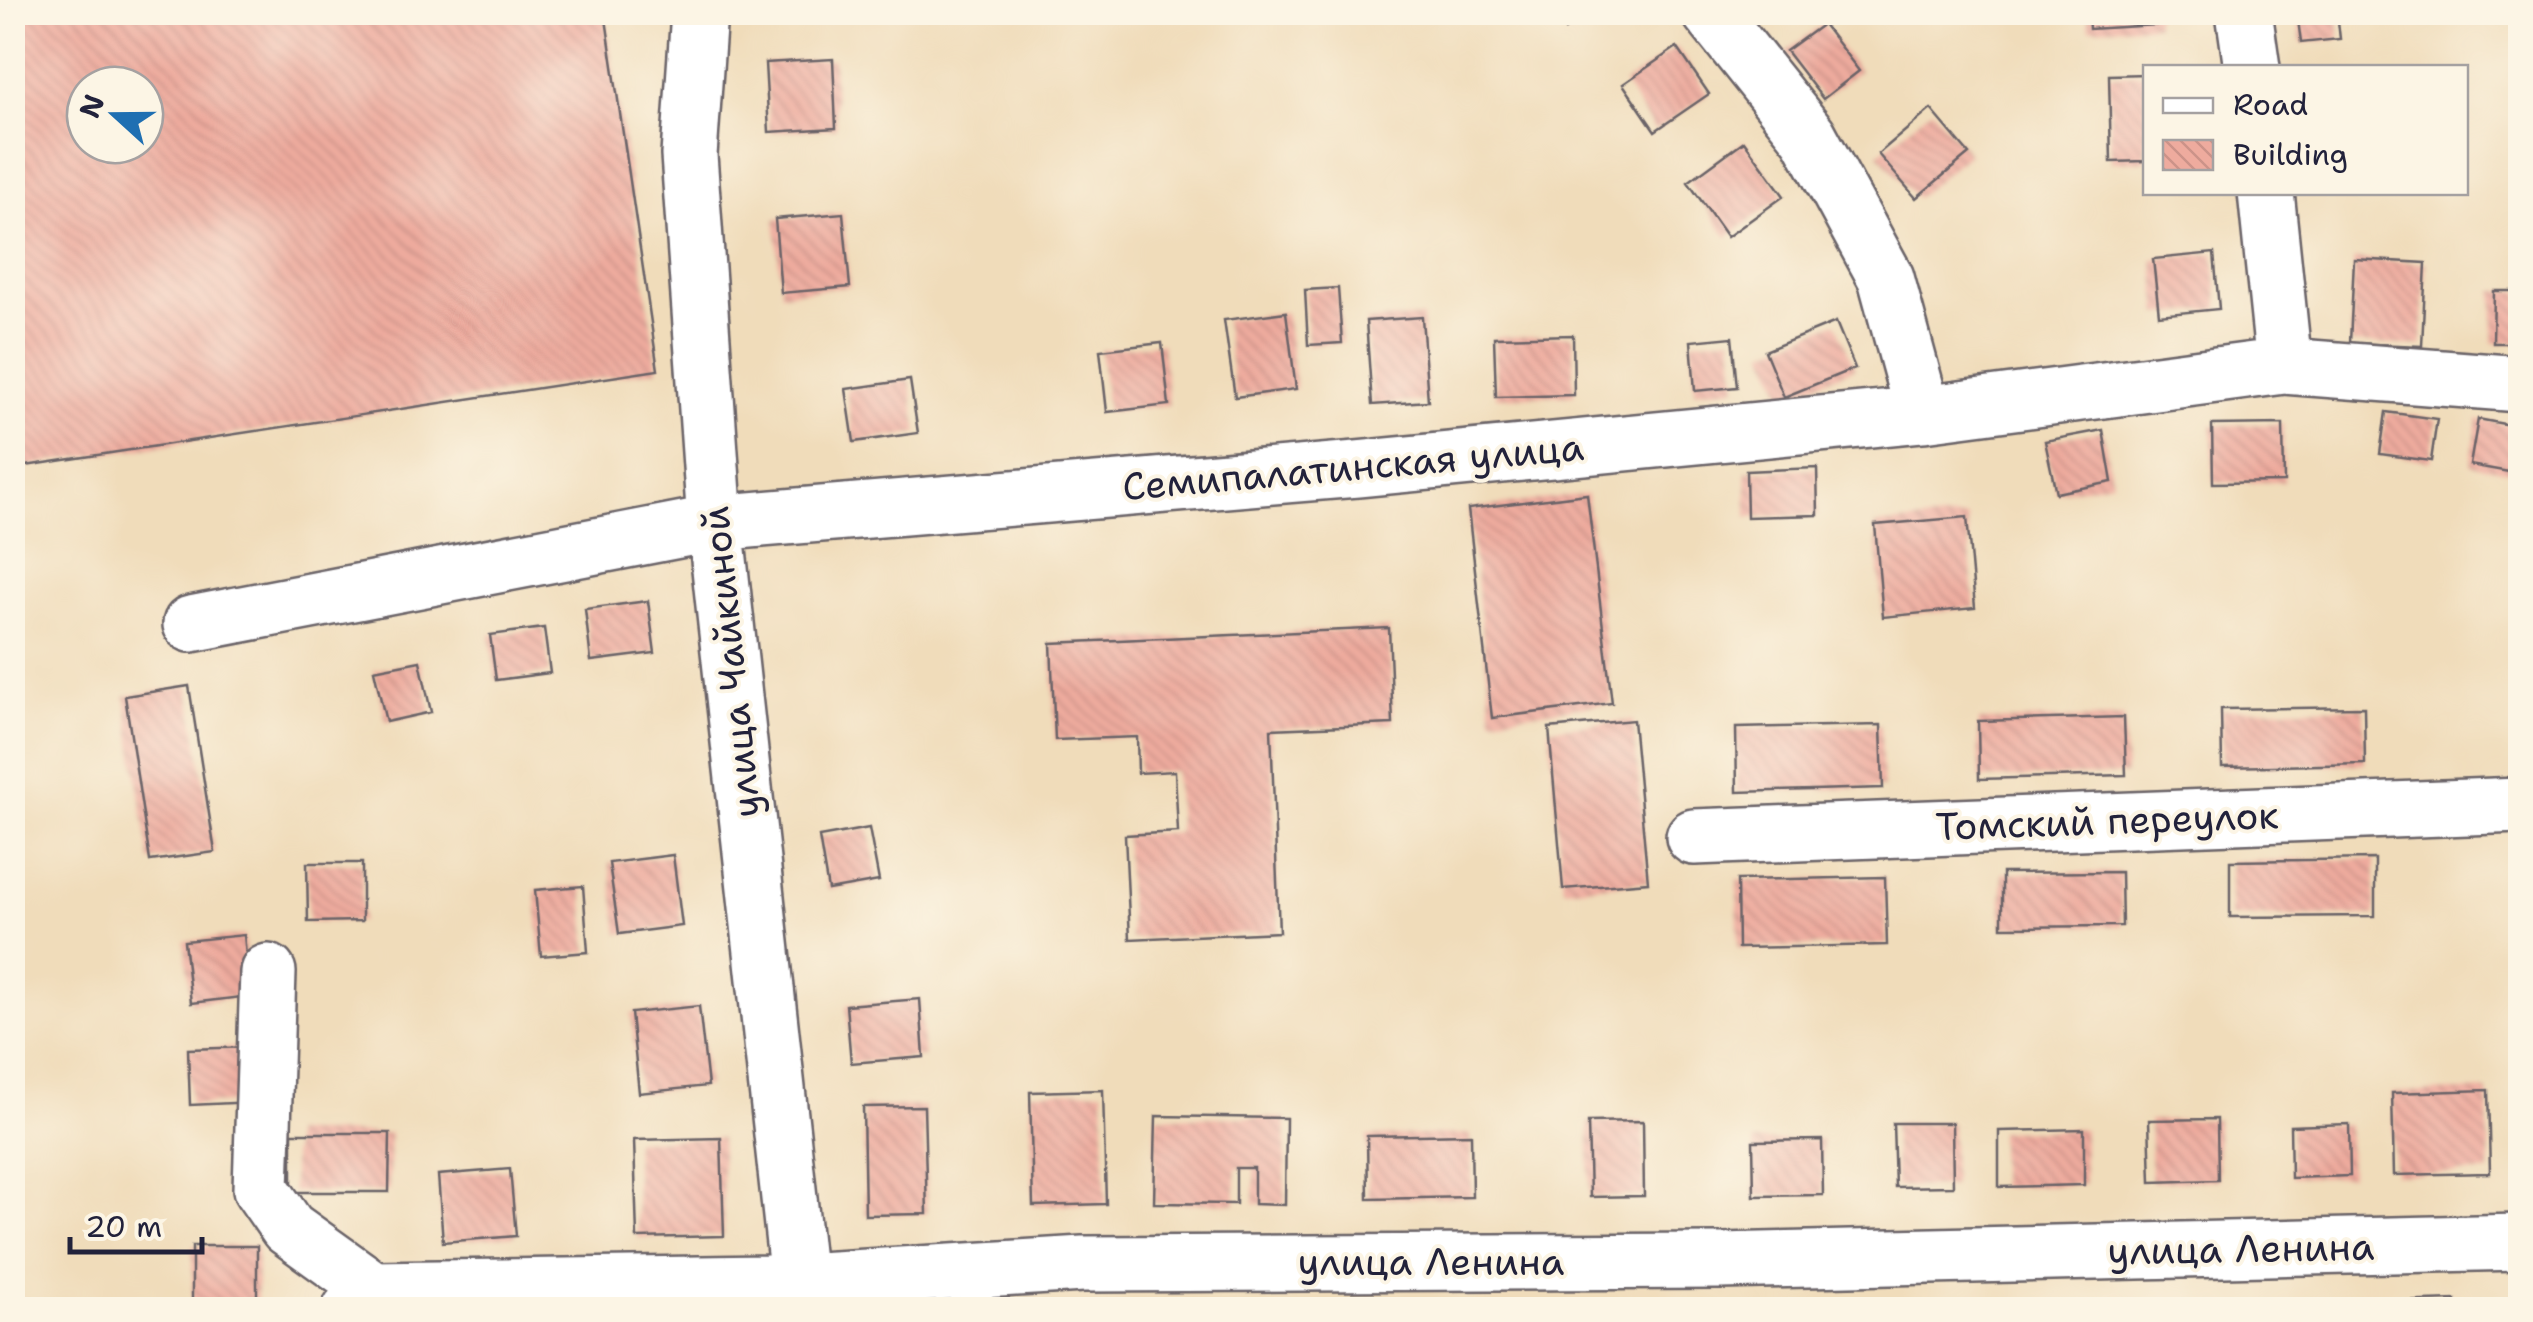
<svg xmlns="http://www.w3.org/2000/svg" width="2533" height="1322" viewBox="0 0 2533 1322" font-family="'Shantell Sans',sans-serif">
<defs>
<pattern id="building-back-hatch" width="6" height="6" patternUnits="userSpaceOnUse" patternTransform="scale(2.5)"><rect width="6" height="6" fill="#eeab9e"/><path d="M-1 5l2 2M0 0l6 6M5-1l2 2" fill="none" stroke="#cc9389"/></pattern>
</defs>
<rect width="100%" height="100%" fill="#fcf5e5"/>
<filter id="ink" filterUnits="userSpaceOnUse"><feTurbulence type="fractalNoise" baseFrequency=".01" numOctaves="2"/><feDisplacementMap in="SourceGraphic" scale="20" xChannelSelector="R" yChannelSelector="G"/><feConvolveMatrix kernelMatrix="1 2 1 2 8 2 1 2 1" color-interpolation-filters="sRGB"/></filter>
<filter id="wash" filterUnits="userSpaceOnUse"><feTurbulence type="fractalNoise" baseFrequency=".0048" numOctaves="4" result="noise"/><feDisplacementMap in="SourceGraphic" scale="40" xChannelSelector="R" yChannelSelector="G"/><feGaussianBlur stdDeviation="2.25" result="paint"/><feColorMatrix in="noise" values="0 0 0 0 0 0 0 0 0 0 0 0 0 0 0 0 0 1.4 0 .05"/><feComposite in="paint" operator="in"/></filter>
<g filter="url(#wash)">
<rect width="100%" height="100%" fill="#f0dcba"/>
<g id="blocks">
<path fill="url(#building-back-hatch)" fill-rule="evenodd" d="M12,12H605L658,370L12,468ZM85,85H145V145H85Z
M1552,12H1588L1565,30Z
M2088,12H2156V25L2089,29Z
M2297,12H2337L2340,39L2301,43Z
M1823,24L1859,71L1823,99L1786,51Z
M1677,47L1709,94L1655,131L1623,84Z
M833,59L836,128L769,132L765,63Z
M2146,74V161L2111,162L2109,75Z
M1931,109L1969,154L1916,198L1878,154Z
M1744,141L1784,196L1727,237L1688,182Z
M843,213L850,287L781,293L775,219Z
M2214,253L2219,309L2159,315L2153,259Z
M2354,259L2426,263L2422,346L2350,343Z
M1338,288L1342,343L1308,345L1305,290Z
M2494,291H2520V343H2493Z
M1286,312L1296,389L1235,397L1224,320Z
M1422,317L1428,401L1372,405L1366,321Z
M1836,322L1855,368L1784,397L1765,351Z
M1573,335L1574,395L1496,397L1494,337Z
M1732,337L1737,387L1695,391L1691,341Z
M1162,343L1169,405L1107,412L1100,350Z
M910,380L918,433L854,442L846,389Z
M2386,412L2437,419L2431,461L2380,454Z
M2478,419L2520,427V474L2470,465Z
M2283,424L2284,482L2213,483L2212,425Z
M2103,430L2112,482L2056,493L2045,441Z
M1817,468L1818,515L1747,517L1746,471Z
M1587,494L1612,703L1492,718L1468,509Z
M1967,517L1975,608L1883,617L1875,525Z
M648,601L655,653L591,661L585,609Z
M544,628L550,673L496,680L490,635Z
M1389,628L1393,724L1271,729L1279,932L1130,939L1125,835L1178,832L1175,771L1138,773L1137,737L1055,740L1051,643Z
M420,661L431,712L386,722L374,670Z
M189,686L215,852L150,861L125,696Z
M2364,707L2365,764L2222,767L2221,709Z
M2124,717L2126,775L1979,779L1978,721Z
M1633,720L1648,882L1563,889L1549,728Z
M1881,725L1883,788L1737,792L1736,728Z
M869,828L879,881L828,890L819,837Z
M673,855L682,926L619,934L609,863Z
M2375,859V916L2230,917V861Z
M307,863H362V921L308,922Z
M2121,872L2122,926L2002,927V873Z
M1885,877L1887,945L1738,948L1737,880Z
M583,886L588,952L541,956L535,890Z
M244,935L250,996L191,1003L184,941Z
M920,999L924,1057L851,1063L846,1005Z
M699,1006L708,1086L639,1093L631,1013Z
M252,1047L254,1102L190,1105L188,1049Z
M1103,1090L1106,1204L1033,1206L1030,1092Z
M2488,1090L2490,1173L2394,1175L2392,1093Z
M924,1106L927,1214L865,1215L863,1107Z
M1156,1116L1286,1118L1285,1205L1254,1204V1168H1236V1204L1154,1203Z
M2217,1119L2218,1180L2151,1182L2149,1120Z
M1643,1121L1644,1196L1590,1197L1588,1122Z
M1893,1123H1952L1953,1186L1895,1187Z
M2349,1124L2350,1176L2291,1178L2290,1126Z
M2084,1129V1185L1999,1187V1131Z
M292,1133H390L389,1192H292Z
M1471,1134L1472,1197L1368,1199L1367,1136Z
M721,1138L724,1236L637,1238L634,1140Z
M1822,1140L1823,1195L1754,1196L1753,1141Z
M510,1169L516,1236L443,1242L438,1175Z
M192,1246H257V1310H192Z
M2456,1300V1310H2391V1302Z
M2350,1305V1310H2296V1306Z"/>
</g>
</g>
<g filter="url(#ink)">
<use href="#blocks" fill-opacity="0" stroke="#6a6367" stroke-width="2.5"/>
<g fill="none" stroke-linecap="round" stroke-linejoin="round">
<defs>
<path id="minor" d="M699,12L689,155L715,523L798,1280V1310
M1710,12L1809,136L1886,278L1923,414
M2244,12L2252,68
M2266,192L2284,366
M191,624L715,523L1357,469L1923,414L2284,366L2520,384
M1694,837L2520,805
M268,972L261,1189L288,1228L373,1289
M350,1310L373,1289L767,1283L1083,1264L1721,1261L2520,1242"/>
</defs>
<use href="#minor" stroke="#6a6367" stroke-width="60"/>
<use href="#minor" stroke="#fff" stroke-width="55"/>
</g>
</g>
<g text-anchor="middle" stroke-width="8" stroke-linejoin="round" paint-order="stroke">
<g font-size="38" fill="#22223b" stroke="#fcf5e5">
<text transform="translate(1353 467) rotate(-5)" y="13">Семипалатинская улица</text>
<text transform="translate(731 662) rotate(-96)" y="13">улица Чайкиной</text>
<text transform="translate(2107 821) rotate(-2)" y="13">Томский переулок</text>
<text transform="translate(2241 1249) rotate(-1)" y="13">улица Ленина</text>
<text x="1431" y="1275">улица Ленина</text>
</g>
</g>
<rect width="2533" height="1322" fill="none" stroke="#fcf5e5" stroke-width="50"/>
<rect x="2143" y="65" width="325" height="130" fill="#fcf5e5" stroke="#a5a1a1" stroke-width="2.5"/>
<rect x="2163" y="98" width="50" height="15" fill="#ffffff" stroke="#a5a1a1" stroke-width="2.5"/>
<text x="2233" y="115" font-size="30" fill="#22223b">Road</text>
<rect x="2163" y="140" width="50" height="30" fill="url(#building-back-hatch)" stroke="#a5a1a1" stroke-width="2.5"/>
<text x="2233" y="165" font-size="30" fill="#22223b">Building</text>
<g transform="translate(115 115) rotate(291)"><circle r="48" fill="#fcf5e5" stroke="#a5a1a1" stroke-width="2.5"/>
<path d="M0-8L18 38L0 25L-18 38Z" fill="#1f6fb2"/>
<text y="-15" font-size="28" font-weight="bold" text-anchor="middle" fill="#22223b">N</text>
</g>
<path d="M70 1237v15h132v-15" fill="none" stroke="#22223b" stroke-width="5"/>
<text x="85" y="1237" font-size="30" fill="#22223b" stroke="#fcf5e5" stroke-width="8" paint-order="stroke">20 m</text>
</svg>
